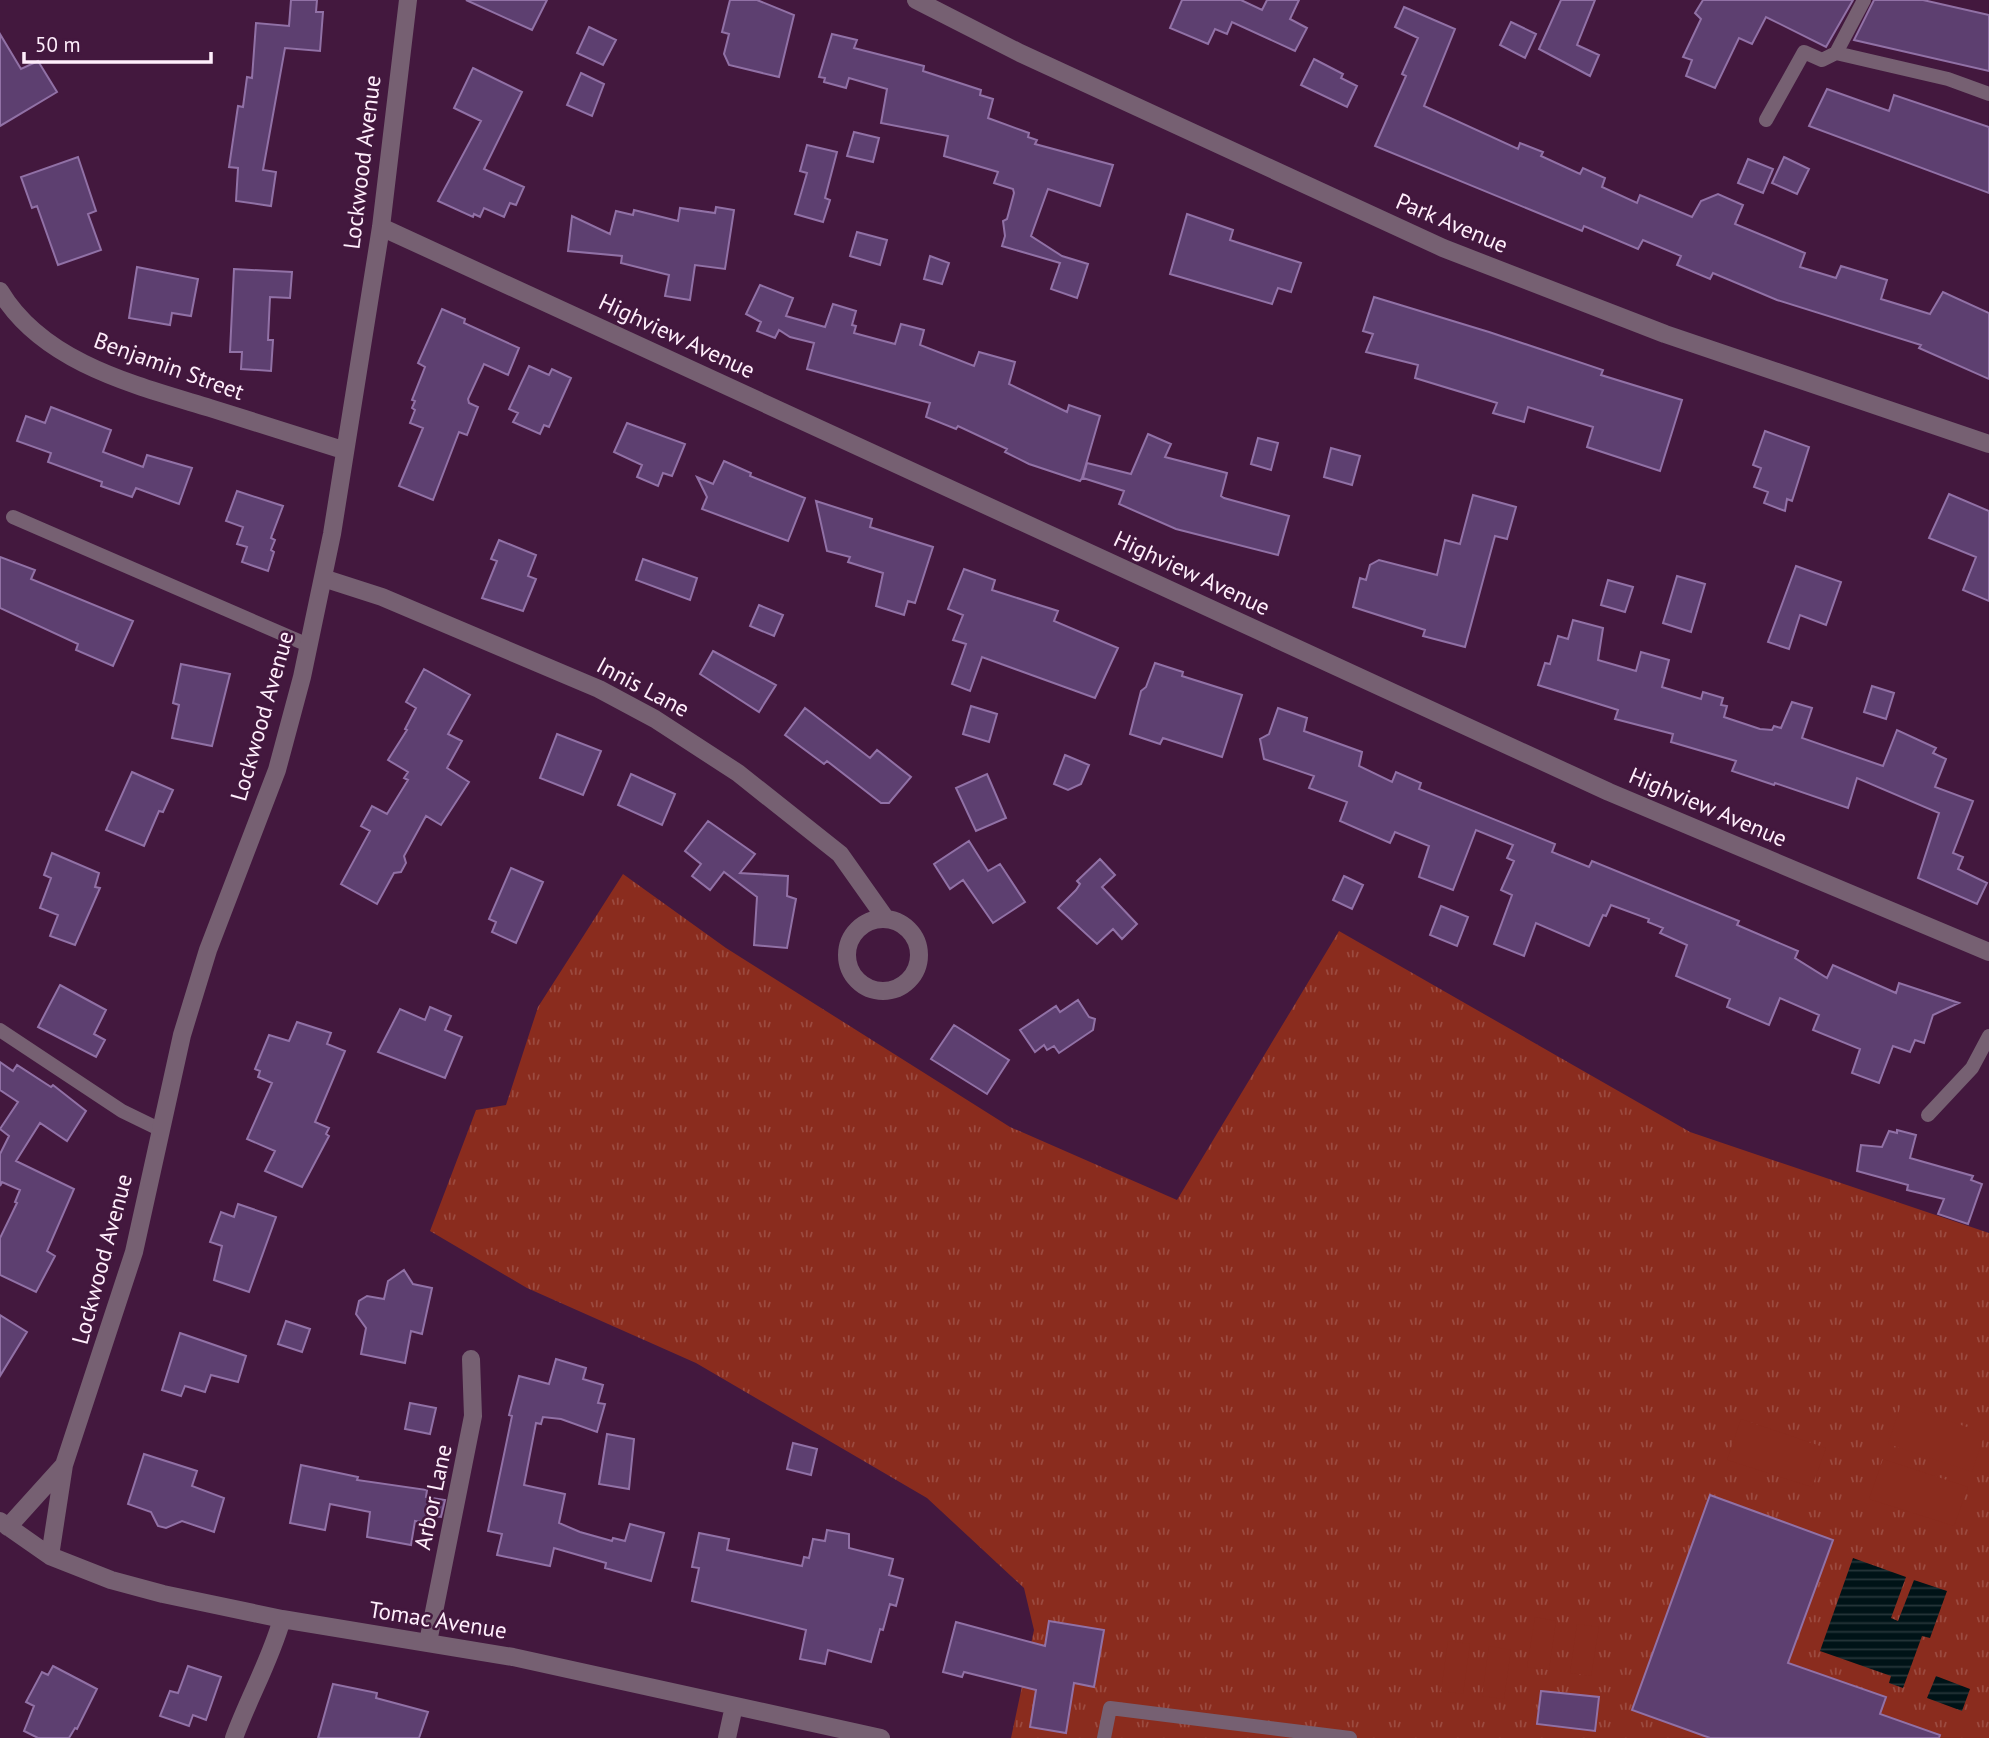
<svg xmlns="http://www.w3.org/2000/svg" width="1989" height="1738" viewBox="0 0 1989 1738" font-family="'PT Sans',sans-serif">
<defs>
<pattern id="grass-tufts" width="24" height="20" patternUnits="userSpaceOnUse" patternTransform="scale(1.75)"><rect width="24" height="20" fill="#8a2c1e"/><path d="M3 7l-1-3M5 7V3M7 7l1-3M15 17l-1-3M17 17v-4M19 17l1-3" fill="none" stroke="#9c4b40"/></pattern>
<pattern id="water-rules" width="6" height="5" patternUnits="userSpaceOnUse" patternTransform="scale(1.75)"><rect width="6" height="5" fill="#001317"/><path d="M0 2.5h6" fill="none" stroke="#26363a"/></pattern>
</defs>
<rect width="100%" height="100%" fill="#43183e"/>
<path fill="url(#grass-tufts)" d="M623,874L726,948L1010,1127L1177,1200L1339,931L1690,1132L1989,1233V1738H1011L1034,1630L1024,1588L927,1498L696,1363L527,1288L430,1231L476,1110L506,1105L538,1007Z"/>
<path fill="#8a2c1e" d="M1901,1405L1985,1433L1972,1472L1888,1444Z
M1741,1419L1826,1448L1812,1487L1727,1460Z
M1883,1459L1968,1487L1954,1526L1869,1499Z
M1535,1617L1556,1621L1549,1670L1527,1667Z
M1577,1624L1599,1627L1591,1676L1570,1673Z
M1448,1641L1470,1644L1463,1694L1441,1691Z
M1489,1646L1511,1650L1504,1699L1482,1696Z"/>
<path fill="url(#water-rules)" d="M1853,1558L1906,1577L1891,1618L1898,1621L1914,1580L1947,1591L1930,1638L1922,1636L1903,1688L1889,1683L1891,1676L1820,1651Z
M1936,1676L1970,1689L1962,1711L1927,1698Z"/>
<path fill="#5d3f70" stroke="#9171a6" stroke-width="2" d="M291,0H317L316,12H323L320,51L285,48L263,170L276,172L271,206L236,201L238,168L229,167L238,106L243,107L247,77L252,78L256,23L289,26Z
M466,0H547L532,30Z
M730,0H757L794,15L779,77L729,65L724,54L729,34L722,32Z
M1182,0H1241L1262,10L1267,0H1299L1290,19L1307,28L1295,51L1232,22L1227,34L1215,29L1208,44L1170,28Z
M1561,0H1595L1577,45L1599,55L1590,76L1539,49Z
M1703,0H1853L1826,47L1766,17L1752,44L1739,38L1715,88L1686,76L1692,60L1683,57L1701,19L1695,13Z
M1874,0H1923L1989,15V71L1854,40Z
M1404,7L1455,29L1424,106L1518,149L1520,143L1543,152L1541,156L1580,174L1583,168L1605,178L1602,187L1637,203L1640,195L1692,217L1701,201L1718,194L1743,205L1735,224L1805,253L1800,267L1836,278L1841,266L1887,280L1881,299L1930,314L1943,292L1989,313V379L1919,348L1921,345L1777,300L1713,273L1710,279L1677,265L1681,256L1643,240L1638,249L1584,226L1582,231L1375,146L1406,76L1402,74L1418,38L1395,27Z
M1511,22L1536,34L1525,58L1500,45Z
M589,27L616,40L603,65L577,53Z
M0,34L21,69L38,61L57,92L0,126Z
M832,34L857,40L854,48L924,66L923,71L981,90L980,95L993,99L988,118L1029,133L1028,137L1037,140L1035,144L1113,165L1100,206L1048,189L1031,236L1062,256L1088,264L1077,298L1051,289L1060,263L1002,246L1005,236L1003,221L1007,219L1014,193L1013,189L994,183L998,172L944,156L948,136L881,123L887,89L849,78L846,88L824,82L825,78L819,77Z
M1314,59L1343,74L1341,78L1357,86L1347,107L1301,85Z
M473,68L522,92L484,169L524,187L516,205L510,203L504,217L484,208L480,217L474,214L473,217L438,201L481,121L454,108Z
M581,73L604,84L592,116L567,105Z
M1827,89L1889,111L1894,95L1989,127V193L1809,126Z
M854,132L879,138L873,162L847,156Z
M807,145L837,152L825,198L830,200L823,222L795,214L807,173L800,171Z
M78,157L96,211L88,214L101,250L58,265L37,206L32,208L21,177Z
M1784,157L1809,169L1797,194L1772,183Z
M1748,159L1773,169L1763,193L1738,183Z
M716,207L734,210L725,269L695,265L690,300L665,296L669,275L621,263L622,256L568,251L572,216L610,234L616,211L633,215L634,210L678,221L680,208L715,213Z
M1187,214L1233,230L1230,240L1301,263L1291,292L1278,288L1272,304L1170,274Z
M857,232L887,240L880,265L850,256Z
M930,256L949,263L942,284L924,279Z
M137,267L198,279L191,316L172,313L170,325L129,318Z
M234,269L292,272L290,298L270,297L268,340H273L271,371L241,369L242,352H230Z
M760,285L793,298L786,316L825,327L833,304L856,311L852,325L856,326L854,333L895,344L901,324L924,330L920,345L974,366L979,352L1015,362L1009,384L1067,412L1069,405L1100,416L1082,478L1080,481L1029,464L1005,452L1007,449L958,426L956,429L926,417L930,403L807,369L814,343L790,337L779,330L775,338L757,331L761,322L746,314Z
M1374,297L1489,332L1603,370L1601,375L1682,400L1660,471L1587,447L1593,427L1528,407L1524,422L1493,413L1497,403L1415,378L1418,365L1366,352L1373,334L1363,331Z
M442,309L465,319L464,323L519,348L508,375L484,364L468,399L469,403L478,407L467,435L459,432L433,500L399,486L423,428L410,423L415,410L412,408L415,401L412,400L425,367L418,363Z
M529,366L549,375L552,369L571,378L549,427L544,425L540,434L513,422L518,413L509,409Z
M51,407L111,430L103,452L143,467L147,455L192,468L179,504L136,488L132,497L101,486L102,482L48,462L51,453L17,441L26,416L45,423Z
M627,423L685,444L672,476L663,473L658,486L637,477L642,465L614,452Z
M1765,431L1809,447L1792,501L1787,499L1785,511L1764,503L1768,492L1754,487L1761,468L1753,465Z
M1148,434L1171,444L1165,457L1227,473L1221,496L1224,498L1289,516L1278,555L1176,529L1119,504L1124,491L1083,478L1087,463L1131,474Z
M1258,438L1278,443L1271,470L1251,464Z
M1331,448L1360,456L1352,485L1324,477Z
M724,461L751,473L750,476L805,498L788,541L702,509L707,497L697,477L713,484Z
M237,491L283,506L271,538L275,540L271,550L274,552L268,571L242,562L247,547L237,544L243,527L226,521Z
M1949,494L1989,511V601L1963,590L1976,557L1929,538Z
M1473,495L1516,507L1507,539L1495,536L1465,647L1423,636L1425,630L1353,607L1360,578L1366,580L1370,565L1379,560L1437,575L1445,540L1460,544Z
M816,501L872,519L870,527L933,547L915,603L908,601L904,615L876,606L883,573L848,562L850,557L827,551Z
M499,540L536,555L528,576L536,579L523,611L482,598L497,561L491,559Z
M0,557L35,570L31,579L133,621L113,666L76,650L78,644L0,608Z
M643,559L697,578L690,600L636,580Z
M1796,566L1841,582L1826,625L1800,615L1789,649L1768,642Z
M964,569L995,580L992,590L1058,611L1054,621L1118,648L1095,698L982,657L970,691L952,684L966,644L953,640L963,615L948,609Z
M1677,576L1705,584L1691,632L1663,623Z
M1608,580L1633,587L1625,612L1601,605Z
M759,605L783,615L774,636L750,626Z
M1573,620L1603,628L1598,660L1636,671L1641,652L1669,660L1662,687L1701,699L1703,692L1723,698L1721,705L1727,706L1724,717L1760,729L1772,730L1774,726L1781,728L1792,702L1812,708L1802,738L1883,766L1897,730L1936,748L1933,753L1946,759L1935,787L1973,801L1953,853L1963,857L1958,869L1987,883L1977,904L1918,878L1939,813L1857,778L1848,808L1775,783L1774,785L1732,771L1736,761L1671,742L1673,734L1615,719L1618,710L1538,685L1545,663L1550,664L1558,636L1568,639Z
M713,651L776,685L759,712L700,674Z
M1155,663L1183,672L1182,676L1242,695L1222,757L1163,738L1160,744L1130,734L1141,691L1146,687Z
M181,664L230,674L212,746L172,738L179,705L173,703Z
M424,669L470,695L448,734L462,741L447,768L469,782L441,825L426,816L404,856L406,863L401,872L394,873L377,904L341,884L370,831L361,826L372,806L387,814L408,780L404,778L408,772L388,760L407,730L405,729L416,708L406,702Z
M1872,686L1894,693L1886,719L1864,712Z
M971,706L997,714L989,742L963,734Z
M805,708L870,758L877,750L911,777L889,803H881L827,761L824,764L785,735Z
M1278,708L1307,718L1304,731L1362,752L1359,766L1392,782L1396,772L1421,783L1419,789L1555,844L1552,852L1589,867L1592,861L1739,921L1737,925L1798,951L1795,958L1827,978L1833,965L1896,993L1899,983L1959,1003L1933,1015L1924,1043L1915,1040L1910,1052L1893,1046L1879,1083L1852,1073L1860,1049L1813,1030L1819,1015L1780,998L1769,1025L1727,1007L1730,999L1676,976L1687,945L1660,933L1663,928L1648,922L1649,919L1611,905L1606,916L1603,915L1589,946L1536,923L1524,956L1494,944L1512,895L1501,890L1514,861L1507,858L1513,845L1476,830L1453,890L1419,877L1429,846L1395,832L1390,843L1340,821L1347,802L1309,788L1314,776L1264,759L1260,739L1269,734Z
M557,734L601,751L583,795L540,778Z
M1065,755L1089,765L1081,784L1068,790L1054,784Z
M132,772L173,790L163,812L159,811L144,846L106,830Z
M631,774L675,794L662,825L618,805Z
M987,774L1006,818L976,831L956,788Z
M708,821L755,854L740,873L788,876L787,896L796,899L787,948L754,945L757,897L724,872L710,890L692,876L701,864L685,851Z
M969,841L988,871L1000,864L1025,902L993,923L963,880L950,889L934,864Z
M52,853L99,873L95,887L100,888L75,945L50,936L58,915L40,908L51,878L44,875Z
M1100,859L1115,875L1102,887L1137,924L1122,939L1113,929L1097,944L1058,908L1076,890L1080,884L1077,881Z
M511,868L543,882L516,943L492,932L496,922L489,919Z
M1344,876L1363,885L1352,909L1333,900Z
M1441,906L1468,917L1457,946L1430,935Z
M60,985L106,1010L94,1034L105,1040L96,1057L38,1027Z
M1078,1000L1089,1017L1095,1019L1093,1030L1059,1053L1054,1046L1047,1050L1044,1045L1035,1052L1020,1030L1056,1006L1060,1012Z
M430,1007L451,1016L445,1030L462,1037L445,1078L378,1052L400,1009L425,1020Z
M297,1022L331,1033L327,1044L345,1051L315,1122L329,1128L326,1134L329,1136L302,1187L265,1171L275,1151L247,1139L272,1083L258,1077L260,1071L255,1069L269,1035L289,1041Z
M954,1025L1009,1060L987,1094L931,1059Z
M0,1062L13,1071L17,1065L51,1087L53,1085L86,1111L67,1141L40,1123L16,1161L74,1189L47,1251L55,1256L36,1292L0,1275V1238L17,1203L15,1202L20,1190L2,1182L0,1186V1154L9,1136L0,1129L18,1102L0,1090Z
M1897,1130L1916,1135L1910,1158L1973,1176L1971,1180L1982,1184L1968,1224L1938,1214L1944,1199L1907,1190L1908,1185L1857,1171L1861,1145L1882,1147L1889,1131L1897,1133Z
M238,1204L276,1217L249,1292L214,1280L222,1246L210,1242L221,1212L234,1217Z
M404,1270L413,1284L432,1288L422,1334L411,1331L405,1363L361,1354L366,1328L356,1314L359,1301L367,1296L384,1299L388,1281Z
M0,1315L27,1332L0,1376Z
M286,1321L310,1329L302,1352L278,1344Z
M180,1333L246,1356L238,1382L211,1375L205,1392L185,1386L181,1396L162,1390Z
M556,1359L586,1368L583,1379L603,1385L598,1403L605,1404L597,1432L561,1419L543,1417L541,1424L536,1423L524,1485L565,1494L559,1523L580,1532L612,1541L613,1538L625,1541L630,1524L664,1533L651,1581L605,1568L606,1563L554,1548L550,1566L497,1555L502,1534L488,1531L512,1416L509,1415L519,1376L549,1384Z
M410,1403L436,1408L430,1434L405,1429Z
M607,1434L634,1439L629,1489L599,1484Z
M793,1443L817,1449L811,1475L787,1469Z
M144,1454L197,1471L192,1486L224,1498L214,1532L182,1521L166,1528L158,1526L151,1512L128,1504Z
M301,1465L358,1477L357,1480L427,1490L426,1497L445,1500L441,1517L434,1516L432,1524L415,1521L411,1545L367,1537L370,1512L330,1504L325,1530L290,1523Z
M1710,1495L1833,1540L1788,1663L1886,1697L1880,1714L1940,1735L1939,1738H1710L1632,1710Z
M827,1530L849,1534V1548L893,1559L889,1575L903,1579L896,1606L890,1604L883,1630L880,1629L871,1662L828,1650L825,1664L800,1659L806,1630L692,1601L699,1568L692,1567L699,1533L729,1539L727,1550L802,1566L804,1557L809,1558L813,1539L825,1541Z
M1049,1621L1104,1630L1094,1687L1074,1683L1066,1733L1030,1727L1036,1690L964,1672L962,1677L943,1672L956,1622L1045,1646Z
M53,1666L97,1689L77,1729L75,1728L69,1738H38L24,1731L34,1706L26,1702L42,1672L48,1675Z
M188,1666L221,1677L206,1720L193,1715L189,1726L160,1716L170,1691L178,1693Z
M333,1684L377,1693L376,1698L428,1712L419,1738H318Z
M1541,1691L1599,1697L1595,1731L1537,1724Z"/>
<g fill="none" stroke-linecap="round" stroke-linejoin="round">
<path stroke="#766072" stroke-width="14" d="M1864,0L1836,53L1948,79L1989,94
M1766,120L1804,52L1822,60L1836,53
M13,517L308,645
M0,1030L122,1111L161,1130
M1928,1115L1972,1068L1989,1036
M1104,1738L1110,1708L1350,1738"/>
<path stroke="#766072" stroke-width="18" d="M916,0L1020,53L1443,248L1665,334L1989,444
M381,227L1609,792L1989,952
M0,291C43,363 135,385 210,408C254,422 299,436 343,450
M323,578L382,597L599,689L655,719L738,773L840,854L886,919
M847 955a36 36 0 1 1 72 0a36 36 0 1 1-72 0Z
M0,1521L50,1556L111,1580L163,1594L282,1619L513,1657L881,1738
M8,1527L64,1465
M50,1556L64,1465L134,1252L182,1035L208,950L277,770L302,677L332,534L381,227L408,0
M428,1642L473,1416L471,1359
M234,1738C249,1697 270,1661 282,1619
M727,1738L734,1706"/>
</g>
<g text-anchor="middle" stroke-width="5" stroke-linejoin="round" paint-order="stroke">
<g font-size="23" fill="#ffeefc" stroke="#43183e">
<text transform="translate(362 162) rotate(-83)" y="8">Lockwood Avenue</text>
<text transform="translate(1452 223) rotate(23)" y="8">Park Avenue</text>
<text transform="translate(677 336) rotate(25)" y="8">Highview Avenue</text>
<text transform="translate(169 366) rotate(20)" y="8">Benjamin Street</text>
<text transform="translate(1192 573) rotate(25)" y="8">Highview Avenue</text>
<text transform="translate(643 687) rotate(28)" y="8">Innis Lane</text>
<text transform="translate(262 716) rotate(-74)" y="8">Lockwood Avenue</text>
<text transform="translate(1708 807) rotate(23)" y="8">Highview Avenue</text>
<text transform="translate(102 1259) rotate(-75)" y="8">Lockwood Avenue</text>
<text transform="translate(433 1497) rotate(-78)" y="8">Arbor Lane</text>
<text transform="translate(438 1620) rotate(9)" y="8">Tomac Avenue</text>
</g>
</g>
<path d="M24 52v10h187v-10" fill="none" stroke="#ffeefc" stroke-width="3.5"/>
<text x="35" y="52" font-size="21" fill="#ffeefc" stroke="#43183e" stroke-width="5" paint-order="stroke">50 m</text>
</svg>
